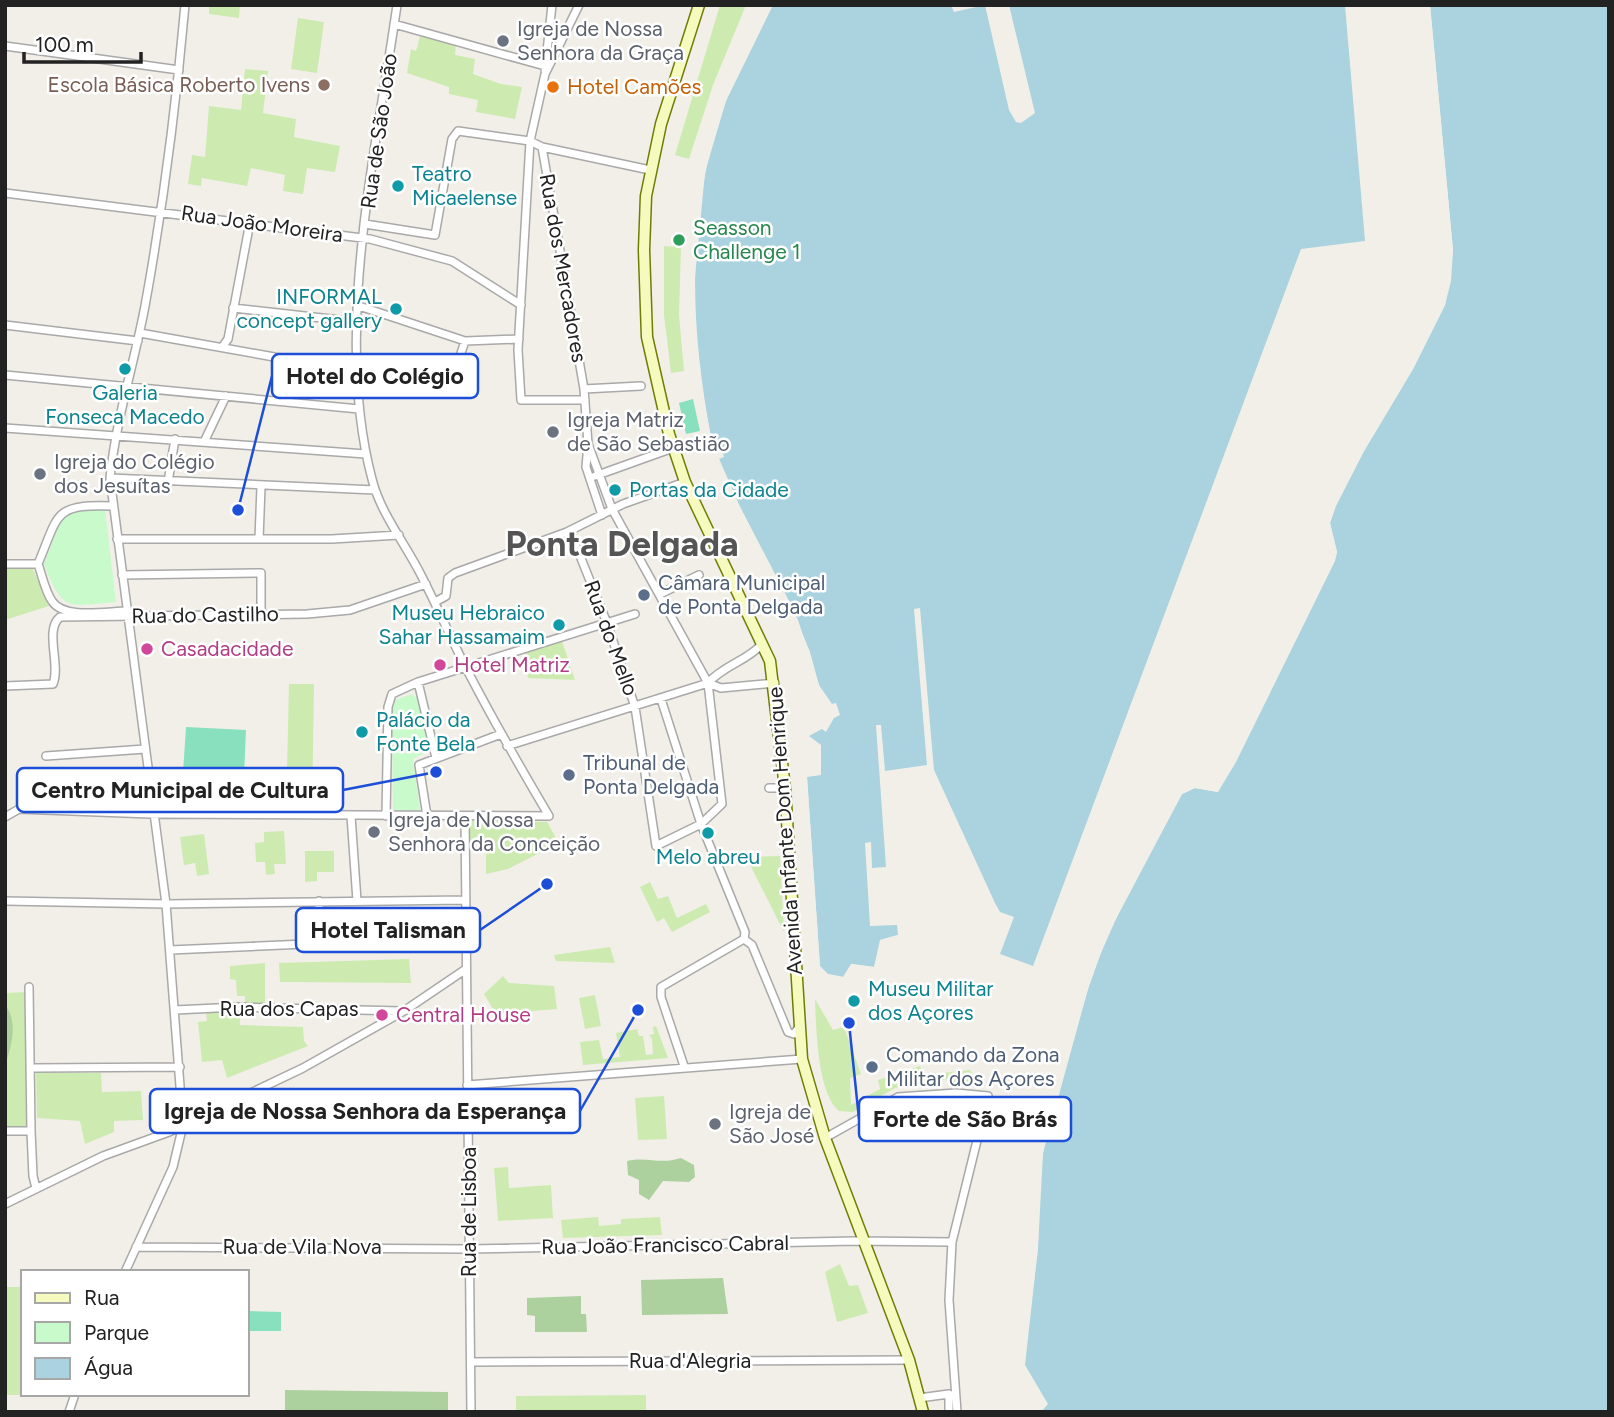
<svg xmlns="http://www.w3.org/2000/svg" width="1614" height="1417" viewBox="0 0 1614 1417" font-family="Figtree,sans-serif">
<rect width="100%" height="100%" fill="#f2efe9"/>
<path fill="#cdebb0" d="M209,5H240L239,18L209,14Z
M720,5H746L713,85L689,159L675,155Z
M298,18L324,22L317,73L291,69Z
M420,36L456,45L455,55L475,59L473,74L501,84L522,87L515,119L476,112L478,100L449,94V87L407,73L411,49L416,51Z
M245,69L268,71L263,113L296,119L294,137L340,146L335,172L307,168L303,194L283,191L285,175L251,168L247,186L202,178L201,186L188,184L192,155L205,157L209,106L241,110Z
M664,246L681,247L679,315L684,371L671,373L664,315Z
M5,567H32L49,606L5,620Z
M562,641L575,680L528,678L524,653Z
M289,684H314L312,814H286Z
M469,820L547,822L559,843L508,869L486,874V843L468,840Z
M284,831L286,864H274L275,874L266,875L265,862H256L255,843L264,842V832Z
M204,834L209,874L197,876L195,863L184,865L180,837Z
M305,851H334V872H317V881L305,882Z
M780,856L784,932L746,857Z
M650,882L658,899L668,896L677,918L706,904L710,912L672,932L664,918L657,922L640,887Z
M610,947L615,963L556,961L554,955Z
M409,959L411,983L280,982L279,963Z
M265,963V1003L245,1004V996H237L236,980L230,979V966Z
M503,976L509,983L554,986L557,1009L496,1014L484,994Z
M27,992L28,1128L5,1127V993Z
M595,995L601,1026L585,1029L579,998Z
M815,999L833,1030L844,1027L861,1074L850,1078L851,1105L880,1089L878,1080L920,1066L924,1075L970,1070L978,1084L952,1086L948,1079L895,1088L853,1112L839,1111C817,1093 816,1026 815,999Z
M240,1011V1025L303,1027L304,1041L308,1046L227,1078L222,1060L202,1062L198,1022L207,1021L206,1012Z
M656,1026L668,1058L583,1065L580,1042L599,1040L603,1059L620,1057L616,1033L637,1029L639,1036H643L646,1055L653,1054L652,1039L649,1035L654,1034L653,1027Z
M36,1073H101L102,1092L141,1091L143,1120L114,1121V1132L85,1144L80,1121L37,1118Z
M664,1096L667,1139L638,1140L635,1098Z
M508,1167L509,1188L551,1185L553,1218L498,1221L494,1168Z
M598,1217L599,1226L621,1224V1219L660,1217L662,1235L563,1238L561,1220Z
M840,1264L849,1286L858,1285L868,1313L837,1322L825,1272Z
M5,1287H23V1394L41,1395H5Z
M646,1395V1412H516V1396Z"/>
<path fill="#add19e" d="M5,1005C19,1022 11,1047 5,1066Z
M681,1158L694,1165L695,1177L689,1182L663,1181L649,1200L639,1194V1180L628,1175L627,1161C648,1156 659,1165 681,1158Z
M723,1278L728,1314L642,1315L641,1280Z
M581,1296V1314H586L587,1332H535V1316L527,1315V1298Z
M285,1390L448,1392V1412H285Z"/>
<path fill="#c8facc" d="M76,510H105L116,602C67,606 63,613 44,564L61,520Z
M412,694L420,702L428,751L413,759L420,811L393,810L392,701Z"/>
<path fill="#88e0be" d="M693,399L700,431L686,434L679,403Z
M186,727L246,730L244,776L183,773Z
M247,1311L281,1312V1331H247Z"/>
<path fill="#aad3df" d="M773,5H951L954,12L985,5L1009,110L1016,122L1021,123L1035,113L1009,5H1345L1365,241L1301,249L1033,966L1000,954L1014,917L1000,912L995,903L934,770L920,608L914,609L927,765L885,771L881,725H876L886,867L872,868L871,842L865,843L870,926L897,925L898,935L880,940L874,967L852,964L844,977L827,974L820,967L807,777L821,775V745L809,736L822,729L826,732L834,718L840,715L836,703L832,704L819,685L810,652L788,599L739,505L719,459L724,457L716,436L711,437C682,281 687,144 773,5Z
M1430,5H1609V1412H1041L1048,1404L1025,1365L1038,1248L1040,1172L1046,1136L1077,1020L1107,936L1182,794L1195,788L1218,792L1335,560L1337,552L1330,523L1335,507L1364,451L1413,369L1445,305L1453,250Z"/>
<path fill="#f2efe9" d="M769,5H773L726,101L705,172L693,298L699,375L711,437L708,438L696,375L689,298L702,172L723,99Z
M1430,5L1453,250L1451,281L1445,305L1413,369L1364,451L1336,506L1330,523L1337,552L1335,561L1236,762L1218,792L1195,788L1182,794L1123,903L1093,971L1043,1153L1038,1248L1023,1371L1022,1354L1035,1248L1039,1153L1090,969L1120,901L1179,792L1195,784L1216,789L1233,761L1331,559L1334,552L1327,523L1332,505L1361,449L1410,367L1442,304L1448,280L1449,250L1426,6Z
M719,459L739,505L798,620L819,685L815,684L795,621L728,490L716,460Z
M804,777H807L820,966L828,974L843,977L851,964L874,967L880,950V940L898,935L899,925L900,937L884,942L877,969L853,967L844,981L826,977L817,967Z"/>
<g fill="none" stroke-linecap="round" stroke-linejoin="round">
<defs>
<path id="street" d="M579,5L545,74L530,141L518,350L521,400H585
M394,24L545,66
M5,46L179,70
M545,70L552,5
M542,147L584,389L588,444L586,467L602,515
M5,193L370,239L452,261L521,305
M365,224L435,235L452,139L458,131L530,141L542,147L650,170
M359,306L465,341L519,339
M233,308L358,322
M5,325L138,341
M140,333L358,372
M223,346L228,339L250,222
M5,375L359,409
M450,387L465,341
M584,389L641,386
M5,428L366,454
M204,442L226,396
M595,476L673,448
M110,478L375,490
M168,482L175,439
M112,506C53,504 59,514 38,564C42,575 45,591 52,601C64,620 108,611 127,611
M570,531L607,623L635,707L656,846L701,824L722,804L708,683L612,509L588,444
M117,539H332L399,535
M259,539L261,487
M5,564H38
M122,575L261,573V614
M660,594L699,575
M435,602L446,596L448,578L455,573L567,532L623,504L685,482
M418,682L436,758
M708,683L721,688L775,683
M5,686L53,684C61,665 44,630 60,617L307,614L350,610L426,584
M661,699L701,824L745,932L744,939
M507,746L708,683C724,665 747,661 762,644
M46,756L145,749
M769,788H785
M351,816L357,901
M386,816L388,707L392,694L418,682L635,614
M427,816L419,765L501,734
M5,817L19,809L150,814L549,816C520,767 492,718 466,668C450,636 436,604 420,573C404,542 380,512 372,479C333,332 376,153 397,5
M465,817L471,1412
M5,901L166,904L465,900
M744,939L752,945L788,1032L794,1034L799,1027
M319,942V901
M170,950L465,937
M29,987L31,1131L33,1176L36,1188
M175,1010L237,1007L401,1011
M684,1066L661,997V987L744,939
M35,1068L180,1067
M467,1085L802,1059
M5,1131H31
M825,1138L898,1097L956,1093L988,1096L952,1242L949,1300L957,1412
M5,1204L103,1156L169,1132L303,1068L404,1011L466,969
M136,1247L469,1249L855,1241L952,1242
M125,1272L173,1167L183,1125L166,904L110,478C116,419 134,364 145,306C163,207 176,106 185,5
M471,1362L909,1360
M919,1398L949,1394V1409
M69,1412L75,1394"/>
<path id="secondary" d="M699,5L661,124L646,196L644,250L647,337L669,434L685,482L770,661L785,788L802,1059L825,1138L909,1360L923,1412"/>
</defs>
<use href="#street" stroke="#a9a9a9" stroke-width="10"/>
<use href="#secondary" stroke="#707d05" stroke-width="13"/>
<use href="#street" stroke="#fff" stroke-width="7"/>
<use href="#secondary" stroke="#f7fabf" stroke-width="10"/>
</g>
<g fill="#6b7280" stroke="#fff" stroke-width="2.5">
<circle cx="503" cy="41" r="7"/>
<circle cx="553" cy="432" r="7"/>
<circle cx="40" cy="474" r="7"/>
<circle cx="374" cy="832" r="7"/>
<circle cx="715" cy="1124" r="7"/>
</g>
<circle fill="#8d6e63" stroke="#fff" stroke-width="2.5" cx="324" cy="85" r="7"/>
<circle fill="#e8710a" stroke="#fff" stroke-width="2.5" cx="553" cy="87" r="7"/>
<g fill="#0f9aa8" stroke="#fff" stroke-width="2.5">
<circle cx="398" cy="186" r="7"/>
<circle cx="396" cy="309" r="7"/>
<circle cx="125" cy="369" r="7"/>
<circle cx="615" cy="490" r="7"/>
<circle cx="559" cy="625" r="7"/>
<circle cx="362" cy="732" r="7"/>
<circle cx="708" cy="833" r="7"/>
<circle cx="854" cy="1001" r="7"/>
</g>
<circle fill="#2e9e5b" stroke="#fff" stroke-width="2.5" cx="679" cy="240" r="7"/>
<g fill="#5c6f8a" stroke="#fff" stroke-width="2.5">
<circle cx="644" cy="595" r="7"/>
<circle cx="569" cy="775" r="7"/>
<circle cx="872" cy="1067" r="7"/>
</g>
<g fill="#d1479c" stroke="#fff" stroke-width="2.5">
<circle cx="147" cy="649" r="7"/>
<circle cx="440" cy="665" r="7"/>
<circle cx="382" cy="1015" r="7"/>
</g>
<g text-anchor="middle" stroke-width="5" stroke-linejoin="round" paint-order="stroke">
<g font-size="21" fill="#5b616d" stroke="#fff" text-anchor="start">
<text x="517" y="36">Igreja de Nossa<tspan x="517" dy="24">Senhora da Graça</tspan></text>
<text x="567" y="427">Igreja Matriz<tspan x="567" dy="24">de São Sebastião</tspan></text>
<text x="54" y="469">Igreja do Colégio<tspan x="54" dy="24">dos Jesuítas</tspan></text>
<text x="388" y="827">Igreja de Nossa<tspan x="388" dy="24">Senhora da Conceição</tspan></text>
<text x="729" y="1119">Igreja de<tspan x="729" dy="24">São José</tspan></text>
</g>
<g font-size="21" fill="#785e54" stroke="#fff" text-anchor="end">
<text x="310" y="92">Escola Básica Roberto Ivens</text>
</g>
<g font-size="21" fill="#c56008" stroke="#fff" text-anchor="start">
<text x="567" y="94">Hotel Camões</text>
</g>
<g font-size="21" fill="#222" stroke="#fff">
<text transform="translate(379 131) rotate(-82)" y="7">Rua de São João</text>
<text transform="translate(262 224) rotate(8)" y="7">Rua João Moreira</text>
<text transform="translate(563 268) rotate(80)" y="7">Rua dos Mercadores</text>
<text transform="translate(205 615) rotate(-1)" y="7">Rua do Castilho</text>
<text transform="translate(611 638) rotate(70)" y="7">Rua do Mello</text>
<text transform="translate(785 831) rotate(-94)" y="7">Avenida Infante Dom Henrique</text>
<text x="289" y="1016">Rua dos Capas</text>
<text transform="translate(469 1212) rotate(-90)" y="7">Rua de Lisboa</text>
<text transform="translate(665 1245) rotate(-1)" y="7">Rua João Francisco Cabral</text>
<text x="302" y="1254">Rua de Vila Nova</text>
<text x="690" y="1368">Rua d'Alegria</text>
</g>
<g font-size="21" fill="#0d838f" stroke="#fff" text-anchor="start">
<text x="412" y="181">Teatro<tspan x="412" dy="24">Micaelense</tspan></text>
<text x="382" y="304" text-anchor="end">INFORMAL<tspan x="382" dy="24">concept gallery</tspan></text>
<text x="125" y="400" text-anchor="middle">Galeria<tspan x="125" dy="24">Fonseca Macedo</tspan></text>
<text x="629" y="497">Portas da Cidade</text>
<text x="545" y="620" text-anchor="end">Museu Hebraico<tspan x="545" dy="24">Sahar Hassamaim</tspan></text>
<text x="376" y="727">Palácio da<tspan x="376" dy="24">Fonte Bela</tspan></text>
<text x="708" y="864" text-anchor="middle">Melo abreu</text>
<text x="868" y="996">Museu Militar<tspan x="868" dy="24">dos Açores</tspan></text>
</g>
<g font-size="21" fill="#27864d" stroke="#fff" text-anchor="start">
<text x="693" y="235">Seasson<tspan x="693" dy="24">Challenge 1</tspan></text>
</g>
<g font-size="21" fill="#4e5e75" stroke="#fff" text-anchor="start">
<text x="658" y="590">Câmara Municipal<tspan x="658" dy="24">de Ponta Delgada</tspan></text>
<text x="583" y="770">Tribunal de<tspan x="583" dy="24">Ponta Delgada</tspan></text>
<text x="886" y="1062">Comando da Zona<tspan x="886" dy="24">Militar dos Açores</tspan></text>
</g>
<g font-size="21" fill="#b23c85" stroke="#fff" text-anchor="start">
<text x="161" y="656">Casadacidade</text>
<text x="454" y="672">Hotel Matriz</text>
<text x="396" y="1022">Central House</text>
</g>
<g font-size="35" font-weight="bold" fill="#555" stroke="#fff">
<text x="622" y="556">Ponta Delgada</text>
</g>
</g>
<path fill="none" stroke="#1d4ed8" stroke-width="2.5" d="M238 510L272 376M436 772L343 790M547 884L480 930M638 1010L580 1111M849 1023L859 1119"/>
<g fill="#1d4ed8" stroke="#fff" stroke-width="2.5">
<circle cx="238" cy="510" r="7"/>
<circle cx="436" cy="772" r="7"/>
<circle cx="547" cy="884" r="7"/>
<circle cx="638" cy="1010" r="7"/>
<circle cx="849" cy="1023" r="7"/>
</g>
<g fill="#fff" stroke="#1d4ed8" stroke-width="2.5">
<rect x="272" y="354" width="206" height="44" rx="7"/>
<rect x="17" y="768" width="326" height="44" rx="7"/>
<rect x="296" y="908" width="184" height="44" rx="7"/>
<rect x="150" y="1089" width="430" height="44" rx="7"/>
<rect x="859" y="1097" width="212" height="44" rx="7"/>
</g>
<g font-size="23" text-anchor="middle" font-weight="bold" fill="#222">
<text x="375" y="384">Hotel do Colégio</text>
<text x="180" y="798">Centro Municipal de Cultura</text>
<text x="388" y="938">Hotel Talisman</text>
<text x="365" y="1119">Igreja de Nossa Senhora da Esperança</text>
<text x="965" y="1127">Forte de São Brás</text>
</g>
<rect width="1614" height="1417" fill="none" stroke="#222222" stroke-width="14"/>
<rect x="21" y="1270" width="228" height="126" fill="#ffffff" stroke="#a7a7a7" stroke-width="2"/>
<rect x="35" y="1293" width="35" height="10" fill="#f7fabf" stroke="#a7a7a7" stroke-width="2"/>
<text x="84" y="1305" font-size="21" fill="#222222">Rua</text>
<rect x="35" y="1322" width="35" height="21" fill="#c8facc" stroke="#a7a7a7" stroke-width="2"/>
<text x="84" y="1340" font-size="21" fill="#222222">Parque</text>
<rect x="35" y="1358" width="35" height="21" fill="#aad3df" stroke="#a7a7a7" stroke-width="2"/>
<text x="84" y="1375" font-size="21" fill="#222222">Água</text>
<path d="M24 52v10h117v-10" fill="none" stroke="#222222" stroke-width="3.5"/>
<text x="35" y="52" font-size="21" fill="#222222" stroke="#ffffff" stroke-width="5" paint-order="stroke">100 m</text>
</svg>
